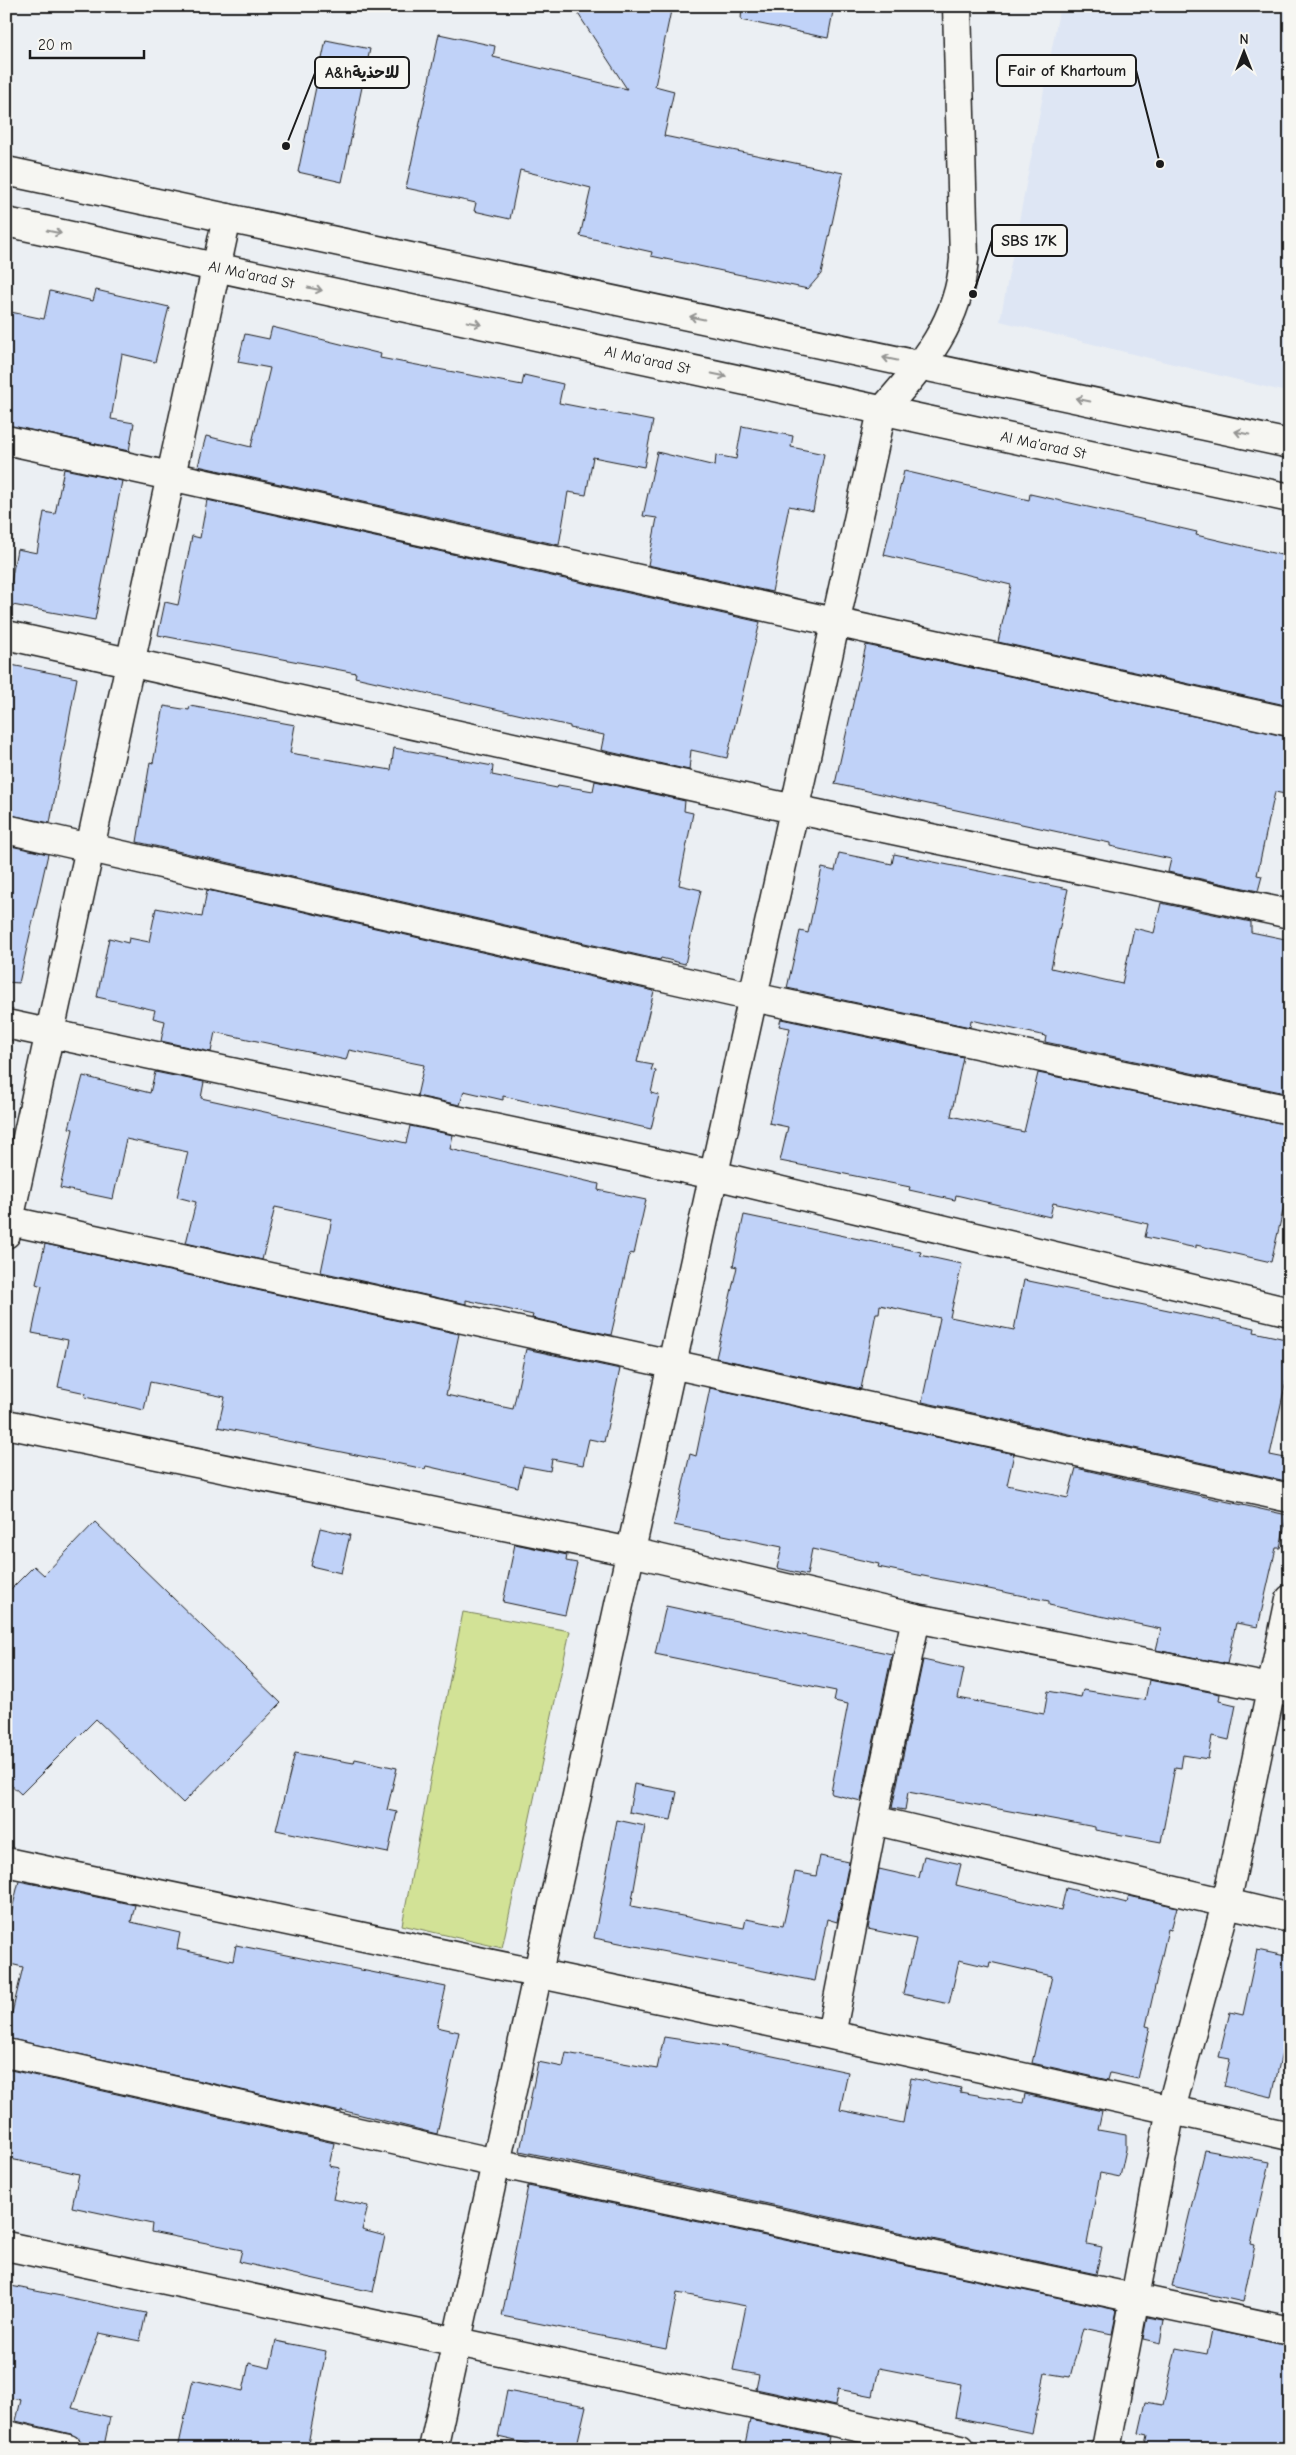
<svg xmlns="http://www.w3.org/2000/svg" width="1296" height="2455" viewBox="0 0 1296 2455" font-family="'Comic Neue','Playpen Sans Arabic',sans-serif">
<rect width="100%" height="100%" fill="#ebeff3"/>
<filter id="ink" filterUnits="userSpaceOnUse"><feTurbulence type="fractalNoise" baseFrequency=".02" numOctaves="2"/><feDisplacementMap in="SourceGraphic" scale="10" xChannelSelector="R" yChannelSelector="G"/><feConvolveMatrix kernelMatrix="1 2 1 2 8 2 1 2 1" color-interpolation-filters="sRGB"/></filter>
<g filter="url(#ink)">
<path fill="#dee6f4" d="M1060,6H1290V393L1000,321Z"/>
<path fill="#d2e296" stroke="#777f59" d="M463,1612L570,1631L502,1948L402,1925Z"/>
<path fill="#c0d2f8" stroke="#1c1c1c" d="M573,6H672L655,86L674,91L664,136L843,173L821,274L808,289L651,256L652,252L580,236L591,188L520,170L510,219L474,211L476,203L406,188L439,34L495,46L493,57L627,89Z
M742,6H834L828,38L741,20Z
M326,40L370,49L342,182L298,172Z
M96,290L169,307L155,362L122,354L111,419L134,423L129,451L6,425V311L44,319L50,291L93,301Z
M272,327L381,354L380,358L522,385L524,375L563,384L559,403L653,421L644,467L593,457L586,495L568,492L559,545L198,466L206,436L251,447L270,368L238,362L245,334L269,339Z
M742,426L793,436L791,447L824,454L813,511L789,506L772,592L648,565L657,518L643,516L657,452L715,466L716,455L736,459Z
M64,469L122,481L95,620L7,604L17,549L37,553L44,512L55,514Z
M904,471L1029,500L1030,494L1097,509L1197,532L1196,535L1290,557V706L998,642L1011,585L884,555Z
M207,500L760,622L727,758L691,750L689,770L601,750L604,735L570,728V726L355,677L356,673L158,635L165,602L178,605L192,536L200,538Z
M866,645L1290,737V795L1275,792L1257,875L1262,876L1258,891L1168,872L1171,859L1110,846V843L835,784Z
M6,664L77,678L50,823L6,814Z
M164,706L189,710L190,706L295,725L290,753L391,770L394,748L493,766L492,775L557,788L558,785L593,791L595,781L685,801L684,811L693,813L679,885L701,890L685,964L661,958L660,960L137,842L150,762L153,763Z
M6,845L48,854L19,983L6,982Z
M839,853L892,864L894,854L1068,889L1051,968L1122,984L1134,928L1154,933L1161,903L1251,922V932L1290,940V1094L1045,1042L1046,1036L971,1020L970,1027L787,988L800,931L808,933L822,868L835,871Z
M207,890L654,991L637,1062L653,1065L651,1070L656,1071L651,1093L659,1095L651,1129L503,1096V1100L464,1091L460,1105L417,1096L424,1065L349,1050L346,1060L215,1032L211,1052L161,1041L165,1021L153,1018L155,1010L97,997L109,938L128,943L129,938L149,942L156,908L202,917Z
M781,1019L963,1057L951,1116L1024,1132L1038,1073L1290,1125V1181L1271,1262L1196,1245V1248L1145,1237L1148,1224L1053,1203L1050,1217L956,1195L955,1200L909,1190L910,1187L780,1161L788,1127L769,1123L790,1028L779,1026Z
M155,1072L204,1082L201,1098L406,1143L410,1126L453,1135L450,1149L599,1184L598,1190L646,1200L634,1254L630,1253L611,1335L532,1318L533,1315L466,1300V1304L321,1272L332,1219L275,1207L262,1260L186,1243L196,1202L177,1197L188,1152L126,1139L113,1199L60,1188L73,1129L69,1128L83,1076L150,1093Z
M744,1215L921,1252L920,1255L962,1264L950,1317L1014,1330L1024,1280L1255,1328L1254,1332L1290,1340V1382L1286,1381L1270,1455L1290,1459L1286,1481L922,1402L940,1318L880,1305L879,1313H876L861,1389L716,1358L737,1267L733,1266Z
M45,1244L459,1334L446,1395L513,1409L526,1349L620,1369L604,1442L589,1439L583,1465L552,1459L550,1471L523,1466L518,1487L426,1466L425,1469L218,1427L225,1397L150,1382L144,1410L85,1397L86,1393L58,1387L68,1340L32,1333L42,1286L36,1284Z
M710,1388L1014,1454L1007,1485L1068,1498L1076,1468L1287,1515L1280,1548H1276L1258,1627L1236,1623L1227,1664L1156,1650L1161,1629L1049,1605V1601L878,1567L879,1564L812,1549L807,1575L777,1568L782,1547L674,1525L690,1454L696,1456Z
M95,1522L281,1703L183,1803L96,1719L21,1794L6,1780V1594L34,1566L44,1575Z
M320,1528L350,1535L341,1573L311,1566Z
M515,1544L567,1555L566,1561L577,1563L565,1615L503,1602Z
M666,1606L892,1654L861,1801L832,1794L831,1792L848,1704L834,1701L836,1691L655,1654Z
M923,1660L964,1669L958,1698L1044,1714L1048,1691L1081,1697L1083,1690L1145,1700L1149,1680L1220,1694L1219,1701L1236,1705L1229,1740L1212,1736L1208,1759L1183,1755L1181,1768L1175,1767L1161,1842L1095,1830V1827L908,1792L905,1810L892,1808Z
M295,1753L354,1763L355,1759L397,1768L387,1810L397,1812L388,1853L276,1830Z
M634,1784L677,1792L671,1820L629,1812Z
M617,1820L645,1826L631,1906L744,1928L746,1919L783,1926L795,1872L816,1876L820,1856L849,1862L837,1922L827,1919L815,1981L594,1938Z
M924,1856L961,1864L956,1885L1061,1910L1066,1888L1127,1903L1129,1896L1177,1907L1171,1930L1168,1929L1146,2026L1150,2027L1138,2079L1110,2073L1108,2080L1032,2063L1052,1976L990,1962L989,1967L959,1960L949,2004L903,1994L916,1939L868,1929L879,1869L919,1878Z
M19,1881L135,1905L131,1922L180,1933L177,1949L233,1961L236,1945L446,1987L437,2027L459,2032L437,2134L341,2110V2112L6,2038L23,1967L6,1963V1934Z
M1257,1950L1290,1957V2017L1272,2097L1224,2086L1230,2059L1219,2057L1230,2012L1243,2015Z
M664,2037L735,2048L848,2072L840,2110L903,2123L911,2078L961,2088L960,2092L1023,2103L1025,2094L1102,2111L1098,2130L1126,2135V2149L1120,2177L1100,2173L1087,2244L1102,2247L1096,2274L520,2151L538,2062L563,2067L566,2053L657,2069Z
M6,2069L334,2143L329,2166L340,2168L333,2199L368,2206L362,2230L385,2236L373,2292L239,2262L242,2250L151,2232L152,2224L72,2207L79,2174L6,2158Z
M1205,2150L1270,2162L1251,2244L1255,2245L1243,2302L1172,2286Z
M528,2186L1117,2310L1112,2334L1083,2328L1070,2377L1045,2373L1032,2433L955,2417L961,2384L879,2368L873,2396L838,2389L835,2406L756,2389L759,2375L733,2370L746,2306L677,2293L666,2349L502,2316Z
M6,2285L146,2313L140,2341L99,2333L72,2408L110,2417L104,2446L81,2441L71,2434L16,2421L21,2400L6,2397Z
M1147,2317L1164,2320L1160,2343L1143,2339Z
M1212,2330L1290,2346V2449H1144L1147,2435L1139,2433L1146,2402L1163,2405L1176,2348L1207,2354Z
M276,2341L326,2351L307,2449H178L193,2380L243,2391L249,2363L270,2368Z
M507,2391L586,2406L576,2449H528L529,2444L498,2437Z
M750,2420L829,2437L826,2449H744Z"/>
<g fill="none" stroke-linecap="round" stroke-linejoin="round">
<defs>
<path id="minor" d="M6,440L1290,722
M6,635L794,809L1290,914
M6,829L753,997L1290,1110
M6,1024L714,1175L1290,1312
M6,1220L1290,1498
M6,1234L227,218
M6,1424L631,1552L916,1618L1290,1692
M873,1820L1290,1918
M6,1862L831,2035L1290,2136
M831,2035L873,1820L916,1618
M6,2053L496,2163L1290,2331
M6,2246L961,2449
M6,2435L68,2449
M433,2449L882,411C923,364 959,324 964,259L957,6
M1106,2449L1171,2109L1226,1904L1290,1599"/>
<g id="secondary">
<path d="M6,171L1290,444"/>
<path id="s1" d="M6,222L1290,498"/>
</g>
</defs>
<use href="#minor" stroke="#1c1c1c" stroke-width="31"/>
<use href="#secondary" stroke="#1c1c1c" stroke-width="31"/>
<use href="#minor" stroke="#f6f6f2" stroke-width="28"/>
<use href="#secondary" stroke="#f6f6f2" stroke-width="28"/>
</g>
<defs><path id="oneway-shaft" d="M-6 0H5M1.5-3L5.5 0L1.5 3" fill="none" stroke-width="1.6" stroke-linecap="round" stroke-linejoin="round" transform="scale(1.25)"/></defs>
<g stroke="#949492">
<use href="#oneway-shaft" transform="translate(54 232) rotate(12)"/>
<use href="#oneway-shaft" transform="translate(315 289) rotate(12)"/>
<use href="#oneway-shaft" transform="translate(697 318) rotate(-168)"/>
<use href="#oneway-shaft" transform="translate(474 323) rotate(12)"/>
<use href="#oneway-shaft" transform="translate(890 359) rotate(-168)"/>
<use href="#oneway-shaft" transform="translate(719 375) rotate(12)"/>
<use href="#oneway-shaft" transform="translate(1083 400) rotate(-168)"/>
<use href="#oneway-shaft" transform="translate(1242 433) rotate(-168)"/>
</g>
</g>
<g text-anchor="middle" stroke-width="4" stroke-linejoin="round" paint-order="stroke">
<g font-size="15" fill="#1c1c1c" stroke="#f6f6f2">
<text dy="5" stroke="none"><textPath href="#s1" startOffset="251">Al Ma'arad St</textPath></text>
<text dy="5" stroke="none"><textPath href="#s1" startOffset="656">Al Ma'arad St</textPath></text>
<text dy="5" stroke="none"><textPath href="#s1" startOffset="1061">Al Ma'arad St</textPath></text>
</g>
</g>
<path fill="none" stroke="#1c1c1c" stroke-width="2" d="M1160 164L1136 70M286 146L315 73M973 294L992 240"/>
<g fill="#1c1c1c" stroke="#f6f6f2" stroke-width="2">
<circle cx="1160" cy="164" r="5"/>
<circle cx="286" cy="146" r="5"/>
<circle cx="973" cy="294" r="5"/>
</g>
<g fill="#f6f6f2" stroke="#1c1c1c" stroke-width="2">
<rect x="997" y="55" width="139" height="31" rx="5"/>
<rect x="315" y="57" width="94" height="31" rx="5"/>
<rect x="992" y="225" width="75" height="31" rx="5"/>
</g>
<g font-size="16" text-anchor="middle" font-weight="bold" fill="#1c1c1c">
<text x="1067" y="76">Fair of Khartoum</text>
<text x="362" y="78">A&amp;hللاحذية</text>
<text x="1029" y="246">SBS 17K</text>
</g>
<rect width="1296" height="2455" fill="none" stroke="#f6f6f2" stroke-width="25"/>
<rect x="12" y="12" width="1271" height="2430" fill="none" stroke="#1c1c1c" stroke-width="2" filter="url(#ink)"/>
<g transform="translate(1244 52)" stroke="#f6f6f2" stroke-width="4" paint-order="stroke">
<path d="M0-4L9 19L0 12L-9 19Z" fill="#1c1c1c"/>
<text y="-8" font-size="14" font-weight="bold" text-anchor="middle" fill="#1c1c1c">N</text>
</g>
<path d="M30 50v8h114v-8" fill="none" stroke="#1c1c1c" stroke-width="2.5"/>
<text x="38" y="50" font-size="15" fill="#1c1c1c" stroke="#f6f6f2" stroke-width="4" paint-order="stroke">20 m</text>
</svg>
